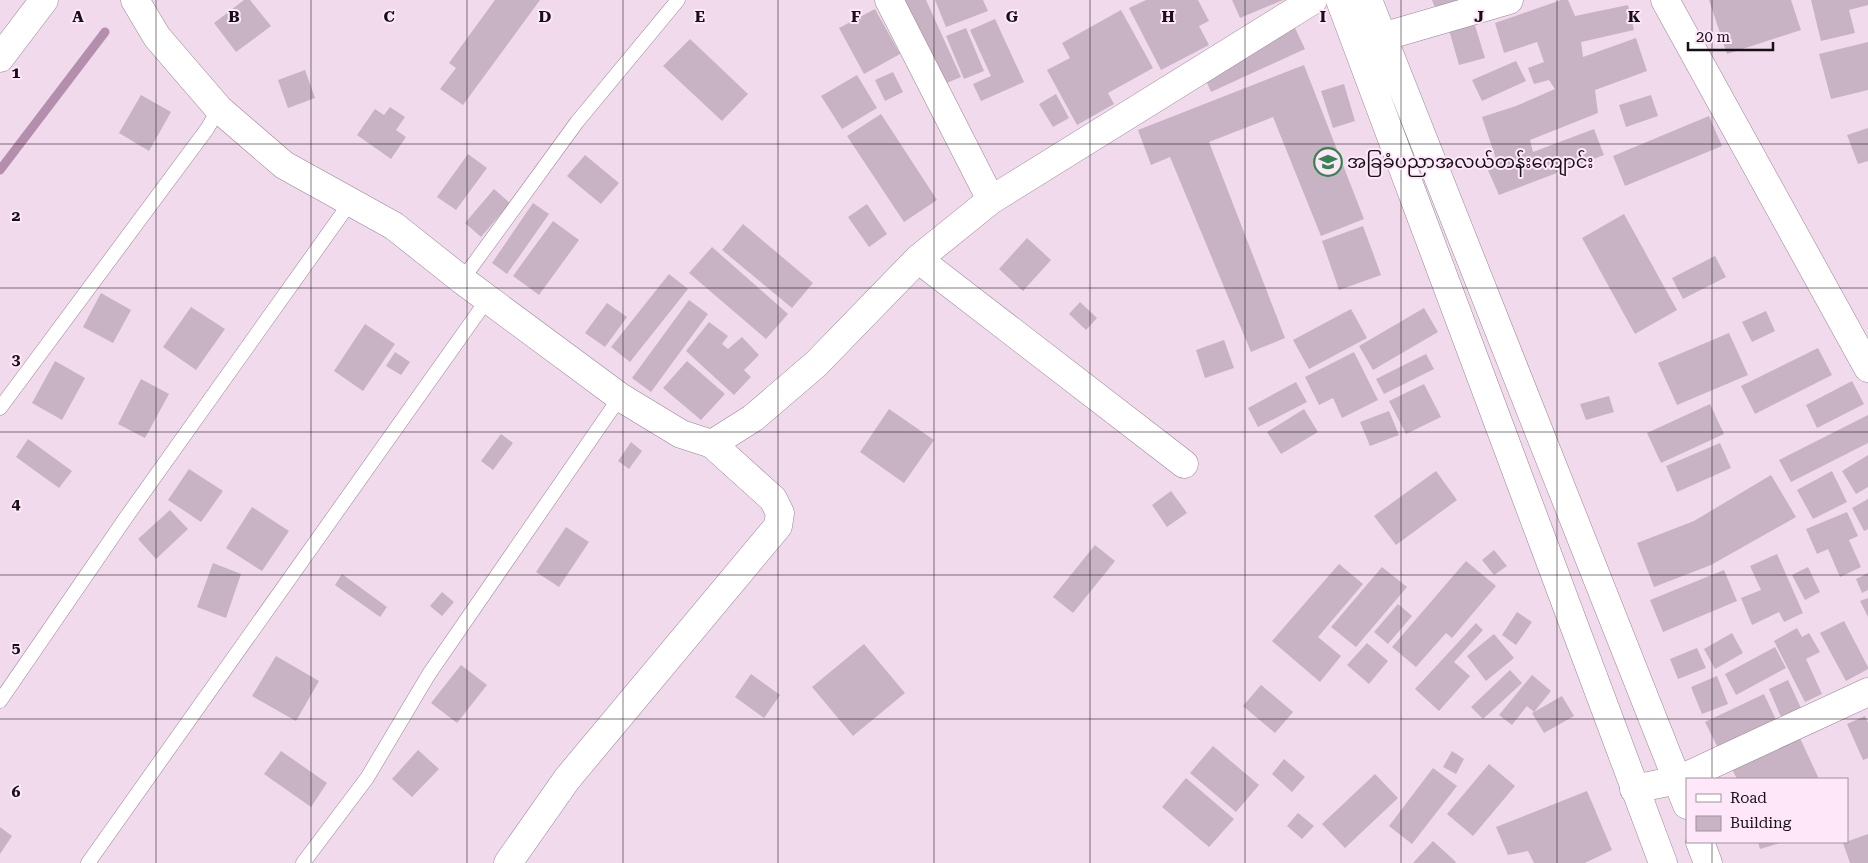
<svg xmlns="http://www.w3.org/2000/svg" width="1868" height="863" viewBox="0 0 1868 863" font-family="'Roboto Serif','Noto Sans Myanmar',serif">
<rect width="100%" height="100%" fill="#f0daec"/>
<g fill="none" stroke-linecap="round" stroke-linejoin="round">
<path stroke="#b48ead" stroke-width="9" d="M0,170L105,32"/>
</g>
<path fill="#c8b3c4" d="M244,0H250L271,26L236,52L214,23Z
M495,0H540L463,105L440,89L456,68L449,63Z
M902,0H926L961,77L935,88Z
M935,0H983L988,11L946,27Z
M1146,0H1198L1209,21L1199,26L1209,45L1161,70L1129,8Z
M1232,0H1283L1240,18Z
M1432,0H1471L1437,13Z
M1561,0H1568L1575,16L1628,5L1634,30L1581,42L1583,57L1636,38L1647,71L1595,90L1598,113L1530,140L1533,152L1594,129L1604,155L1499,195L1487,168L1497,162L1482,117L1516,106L1555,89L1549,80L1534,84L1528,68L1544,62L1537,42L1504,53L1495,23Z
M1709,0H1791L1801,30L1727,54Z
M1811,0H1868V5L1849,10L1855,33L1821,41Z
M875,9L900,54L864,74L839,28Z
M1121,10L1153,68L1108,93L1114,104L1077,125L1047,70L1070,58L1062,43Z
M995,19L1024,82L981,101L973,84L991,76L970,30Z
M1474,22L1485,58L1459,65L1449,30Z
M966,28L984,71L964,79L946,36Z
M1295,28L1305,49L1211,92L1202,71Z
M690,39L748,94L722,121L663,66Z
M1868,42V90L1831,99L1819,54Z
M1516,61L1526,81L1482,101L1472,80Z
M1304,65L1364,219L1321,236L1273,117L1209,142L1285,338L1251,352L1170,157L1151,165L1138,130Z
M305,70L315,98L288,108L278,80Z
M893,72L903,92L885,101L875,80Z
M857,75L877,108L842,129L821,96Z
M1344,84L1355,121L1333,128L1321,91Z
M1056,94L1069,118L1053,127L1039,104Z
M141,95L171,112L149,151L119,133Z
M1651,95L1658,116L1626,127L1619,105Z
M390,107L405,117L396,130L406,137L391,159L357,135L375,109L384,115Z
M881,114L937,200L904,222L847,136Z
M1709,116L1722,146L1625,186L1613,156Z
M1868,128V161L1858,164L1847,135Z
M468,154L487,168L456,210L437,197Z
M585,155L619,183L601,204L567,176Z
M494,189L510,203L481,237L465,223Z
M533,203L549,214L507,274L492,263Z
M867,204L887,234L869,247L848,217Z
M1624,214L1677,310L1635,334L1582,238Z
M553,221L579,240L539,295L513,276Z
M743,224L813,283L792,308L722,250Z
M1363,226L1381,275L1339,290L1322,241Z
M1027,238L1051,260L1023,291L999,269Z
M712,247L788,314L766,339L689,273Z
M1715,256L1726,277L1683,299L1672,278Z
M669,274L688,289L630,362L611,347Z
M101,293L131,310L113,343L83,327Z
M689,300L708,314L651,392L632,378Z
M1080,302L1097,318L1086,330L1069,314Z
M607,303L627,317L605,347L585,333Z
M191,307L225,329L196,370L163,347Z
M1424,308L1438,332L1373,370L1359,346Z
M1351,309L1367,338L1309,369L1293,340Z
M1766,311L1775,331L1752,342L1742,322Z
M709,322L728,336L722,344L728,349L742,337L759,355L744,370L751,377L734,395L686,351Z
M365,324L395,344L363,391L334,371Z
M1729,333L1748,375L1677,405L1658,363Z
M1224,340L1234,368L1205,378L1196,350Z
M1818,348L1832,375L1755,414L1741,386Z
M395,352L410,362L401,375L386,366Z
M1354,352L1378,400L1342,418L1333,398L1319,405L1305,377Z
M1426,354L1434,369L1384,394L1376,379Z
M55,361L85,378L62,420L32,403Z
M687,361L725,394L701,420L663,388Z
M141,379L169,394L145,438L118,424Z
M1852,381L1864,404L1817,428L1806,405Z
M1296,382L1307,402L1258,427L1248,408Z
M1424,384L1441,417L1406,434L1389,401Z
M1609,396L1614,412L1586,420L1580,404Z
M1710,404L1724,434L1661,463L1647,433Z
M889,409L934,440L904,483L860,452Z
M1304,409L1318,432L1281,454L1267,432Z
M1389,411L1399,435L1370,446L1360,422Z
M1868,415V443L1791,482L1779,460Z
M501,434L513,443L493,470L481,461Z
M28,439L72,471L59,488L16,457Z
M631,442L642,451L629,469L618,461Z
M1720,443L1731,468L1677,492L1666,466Z
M1868,455V487L1856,494L1842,471Z
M189,469L223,491L201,522L168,500Z
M1436,471L1457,500L1396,545L1374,516Z
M1832,471L1847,502L1813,519L1797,490Z
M1771,475L1796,517L1711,565L1654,587L1637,543L1694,521Z
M1171,491L1187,513L1167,527L1152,505Z
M1868,499V529L1864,531L1852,508Z
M252,507L289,531L262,571L226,548Z
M170,510L188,529L156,559L138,539Z
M1847,512L1858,536L1849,540L1861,567L1840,577L1828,549L1817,554L1806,529Z
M566,527L589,542L559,587L536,572Z
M1095,545L1115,561L1073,613L1053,597Z
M1494,550L1507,566L1494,575L1482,560Z
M1777,554L1803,613L1784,622L1779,612L1752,625L1741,598L1761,590L1750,566Z
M1466,561L1496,586L1452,638L1446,633L1416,667L1392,647Z
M213,563L241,574L226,618L197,607Z
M1339,564L1363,584L1318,637L1341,656L1320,682L1272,641Z
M1382,567L1407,587L1356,647L1331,627Z
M1808,567L1820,592L1805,600L1792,575Z
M1724,570L1737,601L1663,632L1650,600Z
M1868,573V590L1862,593L1856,579Z
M342,574L387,607L380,617L335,585Z
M442,592L454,602L442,616L430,606Z
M1868,598V617L1860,601Z
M1398,604L1412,616L1388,644L1374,632Z
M1517,612L1532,622L1516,645L1502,635Z
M1844,621L1868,667V669L1846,681L1820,633Z
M1476,623L1483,630L1454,662L1470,676L1439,711L1415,689Z
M1797,628L1802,637L1809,633L1820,652L1806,659L1822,694L1805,702L1774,641Z
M1732,633L1743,653L1715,669L1704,649Z
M1494,634L1514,658L1486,681L1467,656Z
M1367,643L1388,661L1369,684L1347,665Z
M864,644L905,693L853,736L812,687Z
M1775,647L1786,668L1736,695L1725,674Z
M1697,648L1706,668L1678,679L1670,659Z
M276,656L319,681L296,721L252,696Z
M461,665L487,685L457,723L431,703Z
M1510,670L1522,683L1483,719L1471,707Z
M751,674L780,695L764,718L735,697Z
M1532,675L1551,691L1534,712L1562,696L1574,716L1544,733L1532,713L1534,712L1527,706L1512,725L1499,715Z
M1717,676L1728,704L1702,714L1691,687Z
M1788,680L1801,708L1781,717L1769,689Z
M1261,685L1293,712L1275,733L1243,706Z
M1764,694L1777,722L1719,750L1705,722Z
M1865,716L1868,723V758L1863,760L1847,724Z
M1799,736L1819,779H1737L1731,767Z
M1213,746L1259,785L1236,812L1190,773Z
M418,750L439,769L412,797L392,779Z
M281,751L327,783L311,807L264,774Z
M1452,751L1464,759L1456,774L1443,767Z
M1284,759L1305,777L1292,792L1272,774Z
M1489,764L1515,786L1473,836L1447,814Z
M1433,768L1457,786L1412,844L1389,826Z
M1375,774L1398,798L1345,848L1322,824Z
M1186,778L1234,819L1209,847L1162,807Z
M1587,791L1612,850L1585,863H1534L1528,851L1508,855L1496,827Z
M1298,813L1314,826L1302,839L1287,826Z
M0,827L12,836L0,854Z
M1868,834V863H1850L1843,843Z
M1433,841L1456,862L1455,863H1413Z
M1758,842H1783L1760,849Z"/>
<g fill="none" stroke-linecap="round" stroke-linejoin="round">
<defs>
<path id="service" d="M462,280L577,122L678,0
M0,408L207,129L219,109
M0,701L127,516L352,200
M88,863L487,300
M303,863L367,778L429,674L620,397"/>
<path id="minor" d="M135,0L157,37L219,109L284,165L394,226L462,280L620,397L681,434L712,444L753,418L816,364L918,259L991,200L1313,0
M889,0L991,200
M1665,0L1868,368
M1382,37L1509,0
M0,58L44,0
M918,259L1184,464
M1634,789L1678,780L1868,692
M508,863L567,779L778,526L780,513L773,499L712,444"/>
<path id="secondary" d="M1340,0L1663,863
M1368,0L1687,805
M1700,842L1708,863"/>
</defs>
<use href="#service" stroke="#988494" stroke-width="15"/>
<use href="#minor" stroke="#988494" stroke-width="29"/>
<use href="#secondary" stroke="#988494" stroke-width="29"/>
<use href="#service" stroke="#fff" stroke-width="14"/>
<use href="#minor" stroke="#fff" stroke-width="28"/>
<use href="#secondary" stroke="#fff" stroke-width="28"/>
</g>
<path fill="none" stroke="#171016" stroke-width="1" stroke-opacity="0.55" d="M156,0V863M311,0V863M467,0V863M623,0V863M778,0V863M934,0V863M1090,0V863M1245,0V863M1401,0V863M1557,0V863M1712,0V779M0,144H1868M0,288H1868M0,432H1868M0,575H1868M0,719H1868M1712,842V863"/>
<defs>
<symbol id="school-ring" viewBox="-11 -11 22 22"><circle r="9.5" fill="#fde7f9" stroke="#368250" stroke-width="1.5"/><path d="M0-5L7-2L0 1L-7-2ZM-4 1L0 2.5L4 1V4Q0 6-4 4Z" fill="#368250"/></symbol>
</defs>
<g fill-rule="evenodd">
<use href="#school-ring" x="1312" y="146" width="32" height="32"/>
</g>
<g text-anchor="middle" stroke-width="4" stroke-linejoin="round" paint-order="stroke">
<g font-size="18" fill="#171016" stroke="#fde7f9" text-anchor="start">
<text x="1347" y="168">အခြခံပညာအလယ်တန်းကျောင်း</text>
</g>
</g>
<g font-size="16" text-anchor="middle" font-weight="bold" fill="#171016" stroke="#fde7f9" stroke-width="4" stroke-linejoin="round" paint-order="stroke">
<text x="78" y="22">A</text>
<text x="234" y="22">B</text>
<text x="389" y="22">C</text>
<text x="545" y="22">D</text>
<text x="700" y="22">E</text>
<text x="856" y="22">F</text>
<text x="1012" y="22">G</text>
<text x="1168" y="22">H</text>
<text x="1323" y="22">I</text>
<text x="1479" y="22">J</text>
<text x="1634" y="22">K</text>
<text x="16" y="78">1</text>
<text x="16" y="221">2</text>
<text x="16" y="365">3</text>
<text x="16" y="509">4</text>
<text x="16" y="653">5</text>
<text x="16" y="797">6</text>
</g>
<rect x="1686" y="778" width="162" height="65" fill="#fde7f9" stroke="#a1919e"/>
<rect x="1696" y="794" width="25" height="8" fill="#ffffff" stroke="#a1919e"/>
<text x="1730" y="803" font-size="15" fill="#171016">Road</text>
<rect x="1696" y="816" width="25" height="15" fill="#c8b3c4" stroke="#a1919e"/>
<text x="1730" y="828" font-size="15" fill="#171016">Building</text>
<path d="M1688 42v8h85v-8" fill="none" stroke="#171016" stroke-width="2.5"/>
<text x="1696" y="42" font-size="15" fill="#171016" stroke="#fde7f9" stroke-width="4" paint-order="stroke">20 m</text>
</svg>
